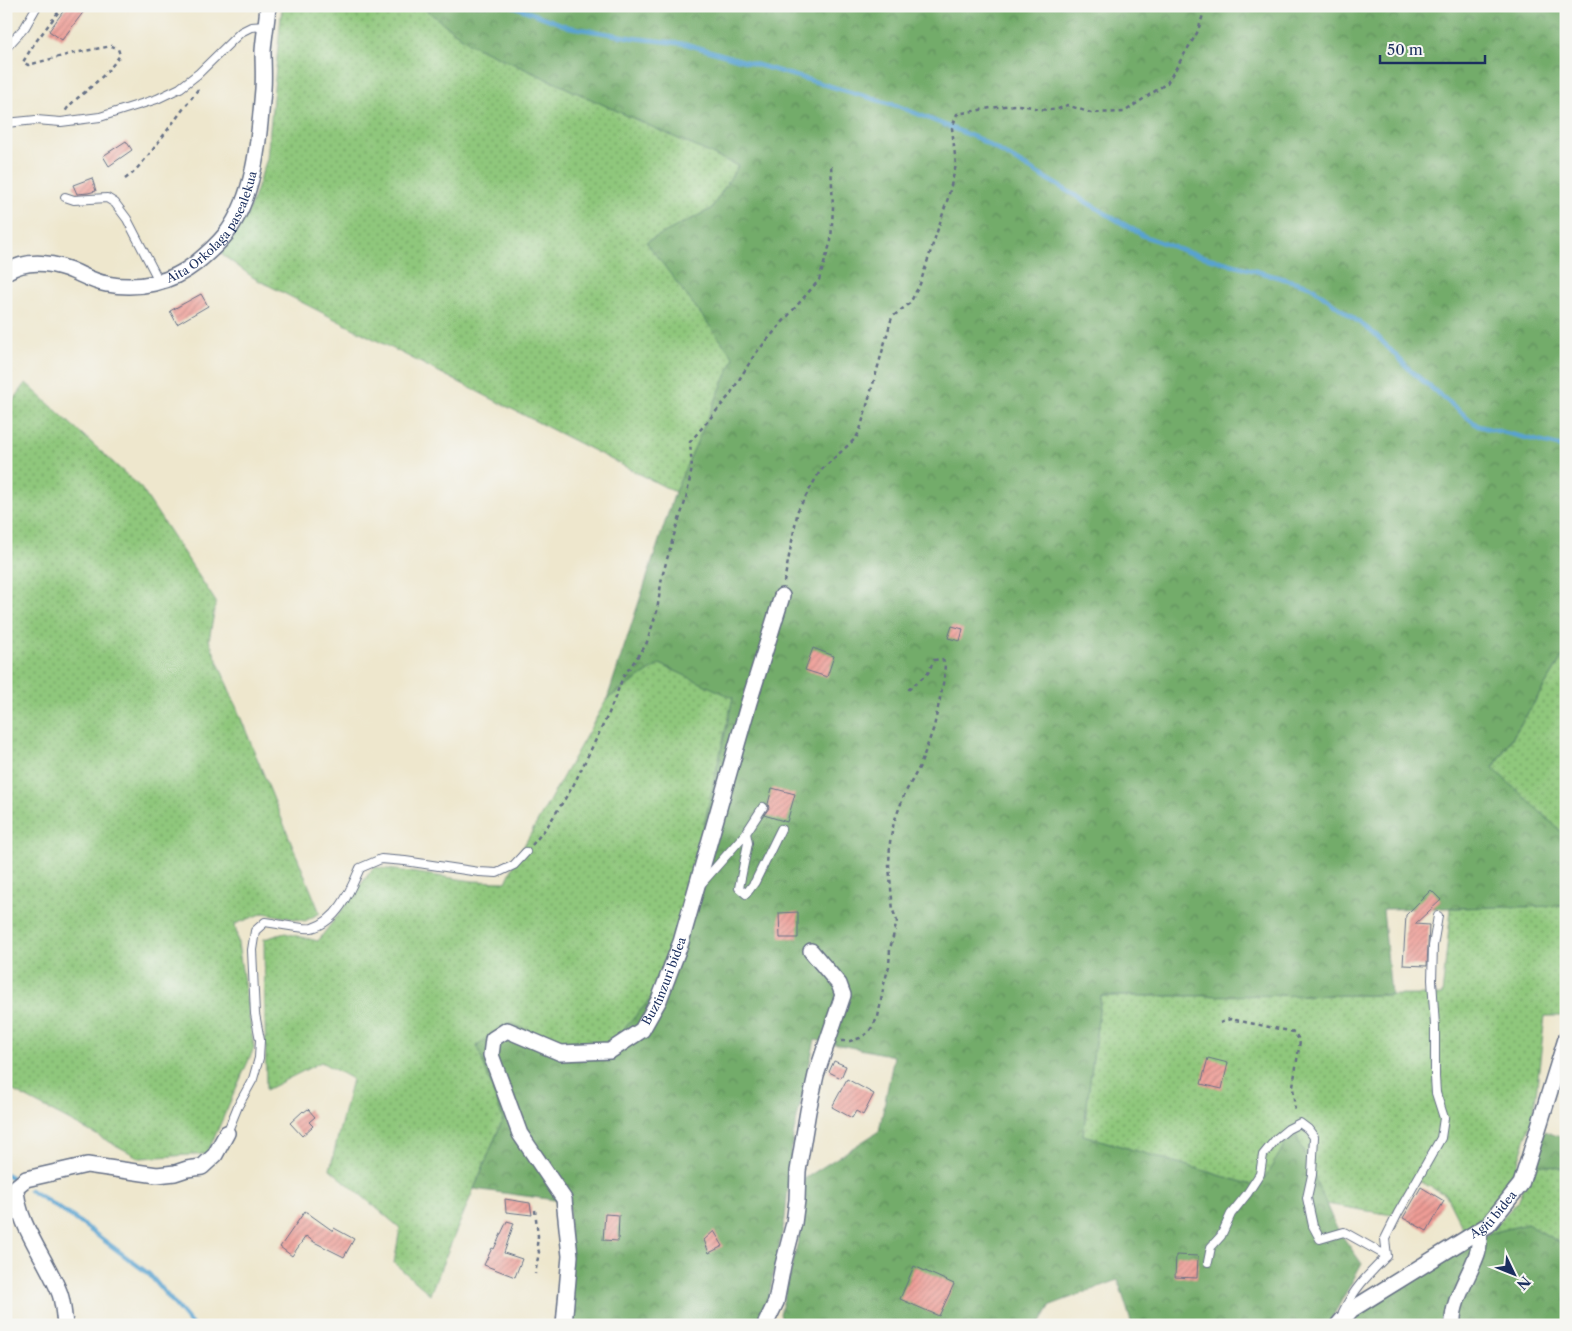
<svg xmlns="http://www.w3.org/2000/svg" width="1572" height="1331" viewBox="0 0 1572 1331" font-family="'Libre Caslon Text',serif">
<defs>
<pattern id="grass-dots" width="8" height="8" patternUnits="userSpaceOnUse" patternTransform="scale(1.25)"><rect width="8" height="8" fill="#8fc77b"/><path d="M2 2h.1M6 6h.1" fill="none" stroke="#74a268" stroke-width="1.8" stroke-linecap="round"/></pattern>
<pattern id="forest-crowns" width="20" height="18" patternUnits="userSpaceOnUse" patternTransform="scale(1.25)"><rect width="20" height="18" fill="#73ac6b"/><path d="M2 6a3 3 0 1 1 6 0M12 15a3 3 0 1 1 6 0" fill="none" stroke="#5e8c5b"/></pattern>
<pattern id="building-hatch" width="6" height="6" patternUnits="userSpaceOnUse" patternTransform="scale(1.25)"><rect width="6" height="6" fill="#ee9c95"/><path d="M-1 1l2-2M0 6l6-6M5 7l2-2" fill="none" stroke="#c0807d"/></pattern>
</defs>
<rect width="100%" height="100%" fill="#f6f6f2"/>
<filter id="ink" filterUnits="userSpaceOnUse"><feTurbulence type="fractalNoise" baseFrequency=".02" numOctaves="2"/><feDisplacementMap in="SourceGraphic" scale="10" xChannelSelector="R" yChannelSelector="G"/><feConvolveMatrix kernelMatrix="1 2 1 2 8 2 1 2 1" color-interpolation-filters="sRGB"/></filter>
<filter id="wash" filterUnits="userSpaceOnUse"><feTurbulence type="fractalNoise" baseFrequency=".0096" numOctaves="4" result="noise"/><feDisplacementMap in="SourceGraphic" scale="20" xChannelSelector="R" yChannelSelector="G"/><feGaussianBlur stdDeviation="1.12" result="paint"/><feColorMatrix in="noise" values="0 0 0 0 0 0 0 0 0 0 0 0 0 0 0 0 0 1.4 0 .05"/><feComposite in="paint" operator="in"/></filter>
<g filter="url(#wash)">
<rect width="100%" height="100%" fill="#eee7cd"/>
<path fill="url(#grass-dots)" stroke="#557b6c" d="M282,6H421L470,44L738,166L711,209L647,242L734,358L675,492L254,278L221,254L247,216L267,159Z
M26,383L141,488L216,602L209,640L320,913L305,921L264,913L235,924L254,1048L207,1154L140,1158L6,1087V411Z
M1566,652V836L1493,769Z
M660,664L733,697L690,887L652,997L611,1044L567,1048L477,1045L503,1119L430,1294L394,1263L400,1228L330,1169L352,1079L321,1062L266,1090L264,939L285,933L318,941L374,867L473,881L506,882L518,856L607,699Z
M1566,906V1016H1545L1534,1112L1513,1178L1502,1198L1481,1221L1464,1231L1446,1195L1413,1178L1392,1215L1326,1204L1294,1131L1259,1187L1083,1135L1101,996L1442,995L1451,908Z
M1533,1163L1566,1169V1246L1527,1224L1487,1234L1519,1200Z"/>
<path fill="url(#forest-crowns)" stroke="#476e64" d="M421,6H681L687,8L688,6H1566V652L1493,768L1566,836V906L1383,909L1391,995L1101,996L1083,1135L1259,1187L1294,1130L1336,1227L1362,1264L1328,1325H1132L1118,1280L1051,1305L1039,1325H785L780,1314L802,1225L804,1179L879,1131L894,1056L815,1040L793,1136L785,1219L768,1301L754,1325H570L569,1202L474,1189L503,1119L477,1045L509,1022L567,1048L611,1044L652,997L690,887L733,698L660,664L607,699L675,492L734,358L646,242L711,209L738,166L470,44Z
M1544,1131L1566,1139V1169L1533,1163Z
M1527,1224L1566,1246V1325H1346L1354,1314L1487,1234Z"/>
<g fill="none" stroke-linecap="round" stroke-linejoin="round">
<path stroke="#58a3d0" stroke-width="4.5" d="M513,6L569,27L634,38L686,44L898,106L979,139L1144,236L1187,252L1310,286L1376,335L1412,372L1478,426L1566,448
M6,1174L11,1177
M30,1190L74,1218L149,1274L192,1325"/>
</g>
<g id="blocks">
<path fill="url(#building-hatch)" d="M67,6H88L62,40L49,31Z
M126,141L132,150L109,166L103,156Z
M92,178L96,191L88,193L77,194L73,185Z
M201,294L208,306L177,324L170,311Z
M952,626L963,629L960,641L948,638Z
M813,648L834,656L827,677L805,670Z
M772,788L795,794L787,822L764,815L769,808L768,804Z
M1431,890L1441,900L1415,924L1429,925L1427,966L1403,965L1406,915Z
M798,912V938H780L779,913Z
M1208,1058L1228,1063L1222,1089L1201,1084Z
M834,1061L846,1066L841,1078L829,1072Z
M847,1079L874,1094L863,1115L856,1111L852,1118L832,1107Z
M308,1109L315,1117L309,1122L313,1126L302,1136L290,1123L303,1111L304,1112Z
M1421,1187L1444,1201L1427,1231L1403,1218Z
M505,1199L530,1203L532,1215L506,1212Z
M305,1211L333,1231L334,1228L354,1239L344,1257L314,1242L306,1236L292,1256L280,1247Z
M605,1214L619,1215L618,1241L603,1240Z
M507,1221L514,1223L504,1253L522,1259L515,1277L484,1265L492,1248L494,1249Z
M714,1231L723,1246L709,1253L704,1240Z
M1176,1255L1198,1256L1197,1278L1175,1277Z
M914,1266L954,1284L939,1316L900,1299Z"/>
</g>
</g>
<g filter="url(#ink)">
<use href="#blocks" fill-opacity="0" stroke="#656f85" stroke-width="1"/>
<g fill="none" stroke-linecap="round" stroke-linejoin="round">
<defs>
<path id="service" d="M6,48L25,27L37,6
M6,123L36,120L61,122L100,117L157,99L180,88L198,74L241,32L251,27L266,26
M65,197L74,200L107,198L115,203L127,219L160,283
M746,833L748,843L739,888L746,894L755,882L781,829
M702,883L746,833L763,807
M227,1133L238,1106L253,1079L259,1058L260,1040L255,1014L252,950L255,931L265,922C274,923 305,930 312,928C338,921 350,891 360,868L381,859L405,861L479,872L497,873L514,865L526,852
M1208,1262L1211,1247L1221,1236L1231,1214L1247,1194L1260,1174L1263,1155L1276,1139L1288,1129L1300,1123L1308,1129L1314,1137L1312,1175L1307,1198L1313,1226L1320,1239L1344,1232L1387,1256
M1343,1312C1355,1287 1368,1275 1387,1256L1385,1239L1398,1213L1441,1138L1444,1118L1436,1093L1435,1077V1026L1432,980L1433,946L1438,916"/>
<g id="minor">
<path id="s1" d="M6,272C25,260 48,262 68,269C81,274 93,282 107,284C138,290 171,283 196,263C207,254 217,245 226,234C256,194 259,137 263,89C264,77 263,64 263,51C264,36 267,21 268,6"/>
<path d="M65,1325C64,1315 63,1303 60,1294C48,1261 16,1223 16,1187L26,1179L87,1165L157,1175L175,1173L187,1169L202,1167L215,1155L227,1133"/>
<path id="s2" d="M564,1325L570,1256L564,1199L520,1134L491,1055L493,1039L507,1030L561,1053L610,1051L642,1030L659,1000L681,942L749,702L782,596"/>
<path d="M765,1325L776,1302L783,1265L794,1223L797,1200L798,1171L808,1111L816,1075L843,995L839,984L811,951"/>
<path id="s3" d="M1338,1325L1351,1310L1488,1225L1521,1184L1566,1039"/>
<path d="M1453,1325C1451,1302 1470,1275 1477,1254C1480,1247 1479,1238 1479,1231"/>
</g>
</defs>
<use href="#service" stroke="#656f85" stroke-width="10"/>
<use href="#minor" stroke="#656f85" stroke-width="18"/>
<path stroke="#656f85" stroke-width="2.5" stroke-dasharray="4 4" stroke-linecap="butt" d="M63,6L34,44L23,62L28,65L74,53L112,46L118,49L120,55C111,69 98,81 85,92C77,99 70,103 65,112
M125,179L133,173L148,156L199,88
M784,582L798,510L820,471L856,438L860,430L892,317L910,303L920,284L948,198L956,165L952,128L957,114C975,111 998,106 1016,105C1034,105 1048,116 1067,105L1091,113L1124,112L1167,83L1197,33L1206,6
M532,845L547,827L573,786L609,713L623,677L646,645L657,611L662,577L673,538L686,499L692,468L690,442L729,396L755,354L819,280L831,241L833,208L831,164
M1220,1023L1230,1019L1294,1032L1300,1041L1293,1086L1295,1113
M841,1041H850L860,1038L869,1032L878,1017L884,984L889,966L890,949L897,921L893,911L889,866L890,842L894,822L905,793L920,766L934,727L944,679L945,663L942,659L934,660L928,673L907,691
M535,1210L538,1236L537,1245L539,1252L535,1274"/>
<use href="#service" stroke="#fff" stroke-width="8"/>
<use href="#minor" stroke="#fff" stroke-width="15"/>
</g>
</g>
<g text-anchor="middle" stroke-width="5" stroke-linejoin="round" paint-order="stroke">
<g font-size="12" fill="#1b2f5e" stroke="#f6f6f2">
<text dy="4" stroke="none"><textPath href="#s1" startOffset="239">Aita Orkolaga pasealekua</textPath></text>
<text dy="4" stroke="none"><textPath href="#s2" startOffset="522">Buztinzuri bidea</textPath></text>
<text dy="4" stroke="none"><textPath href="#s3" startOffset="192">Agiti bidea</textPath></text>
</g>
</g>
<rect width="1572" height="1331" fill="none" stroke="#f6f6f2" stroke-width="25"/>
<g transform="translate(1514 1274) rotate(133)" stroke="#f6f6f2" stroke-width="4" paint-order="stroke">
<path d="M0-4L9 19L0 12L-9 19Z" fill="#1b2f5e"/>
<text y="-8" font-size="14" font-weight="bold" text-anchor="middle" fill="#1b2f5e">N</text>
</g>
<path d="M1380 55v8h105v-8" fill="none" stroke="#1b2f5e" stroke-width="2.5"/>
<text x="1387" y="55" font-size="15" fill="#1b2f5e" stroke="#f6f6f2" stroke-width="4" paint-order="stroke">50 m</text>
</svg>
